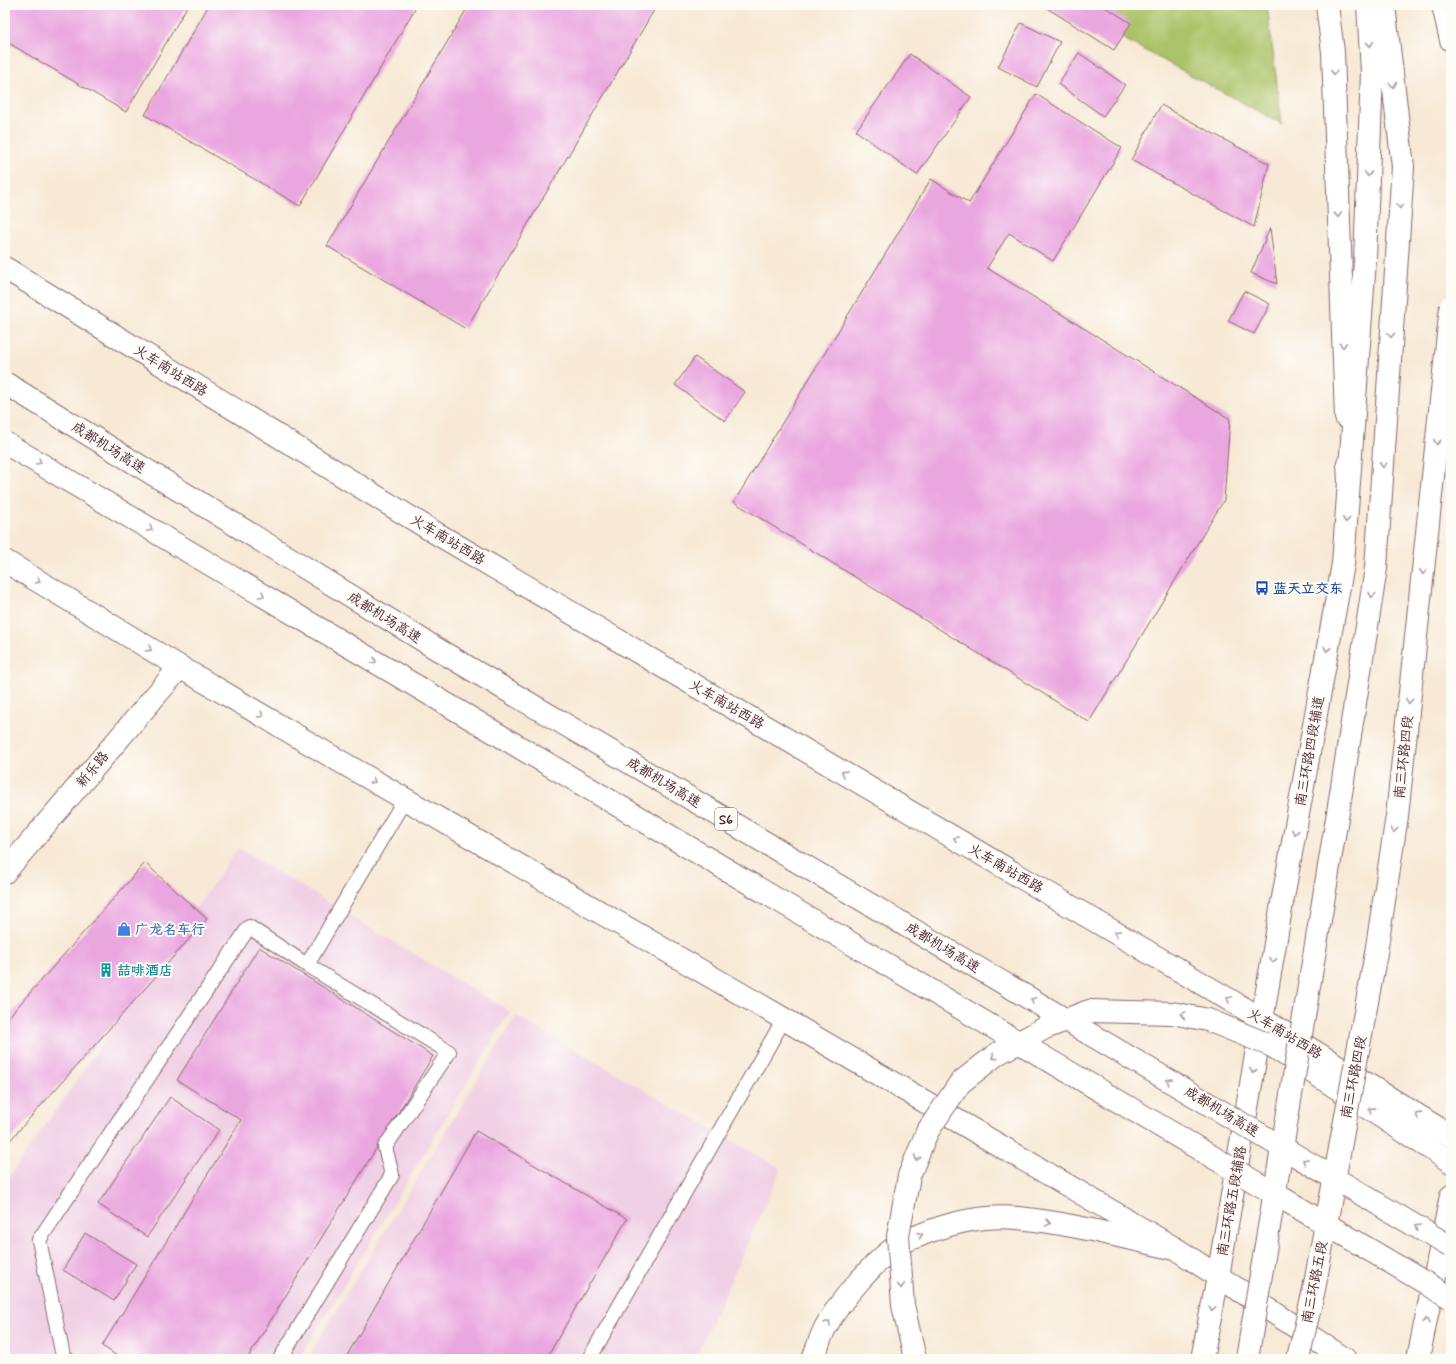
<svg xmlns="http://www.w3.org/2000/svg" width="1456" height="1364" viewBox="0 0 1456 1364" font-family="Mynerve,'LXGW WenKai TC',sans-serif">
<rect width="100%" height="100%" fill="#fdfcf7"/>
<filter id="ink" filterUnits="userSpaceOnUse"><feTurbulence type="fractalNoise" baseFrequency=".025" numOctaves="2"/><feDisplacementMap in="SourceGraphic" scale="8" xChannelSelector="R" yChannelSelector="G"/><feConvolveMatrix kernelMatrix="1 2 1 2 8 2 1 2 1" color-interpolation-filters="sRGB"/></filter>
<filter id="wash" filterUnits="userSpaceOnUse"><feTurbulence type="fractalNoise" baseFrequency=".012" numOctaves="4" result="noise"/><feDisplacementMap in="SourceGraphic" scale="16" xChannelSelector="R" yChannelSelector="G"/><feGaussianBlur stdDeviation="0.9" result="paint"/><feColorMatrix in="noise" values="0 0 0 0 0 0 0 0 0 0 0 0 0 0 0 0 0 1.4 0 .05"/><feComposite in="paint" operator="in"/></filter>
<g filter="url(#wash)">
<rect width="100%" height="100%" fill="#f7e9d5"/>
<path fill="#f0d0e5" d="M238,848L510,1012L299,1359H5V1183Z
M516,1016L781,1169L695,1359H307Z"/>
<path fill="#abc368" stroke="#7a714a" d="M1101,5H1267L1282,124L1105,29Z"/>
<g id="blocks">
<path fill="#eaa6df" d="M5,5H188L126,112L5,41Z
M209,5H417L300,206L145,115Z
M469,5H657L466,329L327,246Z
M1042,5H1102L1131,23L1114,50Z
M1021,23L1060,42L1037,87L998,67Z
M1079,53L1125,85L1103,116L1058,84Z
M910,54L971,97L917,175L856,131Z
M1036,94L1122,148L1053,261L1009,233L987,268L1230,419L1224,500L1089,722L734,502L931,179L969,203Z
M1161,105L1269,164L1254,227L1131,160Z
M1270,228L1277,284L1251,273Z
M1244,291L1270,304L1254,334L1228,321Z
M695,357L745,392L725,421L675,385Z
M145,863L207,919L5,1146V1021Z
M259,947L433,1056L247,1359H122L102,1346L241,1120L177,1080Z
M170,1097L219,1130L147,1237L98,1204Z
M476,1131L627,1219L546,1359H345Z
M85,1233L136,1264L114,1301L63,1270Z"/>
</g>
</g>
<g filter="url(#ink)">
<use href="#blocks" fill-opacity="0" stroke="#876666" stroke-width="1"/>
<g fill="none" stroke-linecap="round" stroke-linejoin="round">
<defs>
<path id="service" d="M307,965L405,799
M67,1359L63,1356L39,1240L249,927L307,965L449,1052L385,1147L392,1175L280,1359
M589,1359L784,1019"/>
<path id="tertiary" d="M5,872L180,667"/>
<path id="secondary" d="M1327,5L1333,52L1346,417
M5,268L434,532L1262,1019L1451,1136
M5,561L180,667L336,759L784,1019L1176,1249L1345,1359
M1202,1359L1218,1277L1282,903L1343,564L1349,482L1348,463"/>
<path id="primary" d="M1384,5L1403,167
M1349,482L1365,260L1372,72L1368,5
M813,1359C817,1349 820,1338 825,1328C840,1300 875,1260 901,1243C906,1240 913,1238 918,1236C949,1223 984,1215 1018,1218C1071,1223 1124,1238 1176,1249"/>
<path id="trunk" d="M1443,5L1451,40
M1418,1359L1451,1196"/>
<path id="motorway" d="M1272,1046L1451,1162"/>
</defs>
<use href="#service" stroke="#876666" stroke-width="16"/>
<use href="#tertiary" stroke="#876666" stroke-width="24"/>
<use href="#secondary" stroke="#876666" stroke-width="24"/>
<use href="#primary" stroke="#876666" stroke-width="24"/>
<use href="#trunk" stroke="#876666" stroke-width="24"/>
<use href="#motorway" stroke="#876666" stroke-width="24"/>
<use href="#service" stroke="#fff" stroke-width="14"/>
<use href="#tertiary" stroke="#fff" stroke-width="22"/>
<use href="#secondary" stroke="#fff" stroke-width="22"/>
<use href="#primary" stroke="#fff" stroke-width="22"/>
<use href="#trunk" stroke="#fff" stroke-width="22"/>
<use href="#motorway" stroke="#fff" stroke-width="22"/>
<defs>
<path id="primary-bridge" d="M1247,1359L1339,806L1376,568L1403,167"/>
<path id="trunk-bridge" d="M1298,1359L1314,1289L1376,953L1397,816L1451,306"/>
<path id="motorway-bridge" d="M5,383L437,649L1451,1247
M5,443L1451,1298
M915,1359L903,1305L898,1236L909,1176L927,1132L960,1083L997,1054L1045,1028L1089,1011L1172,1013L1208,1020L1272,1046"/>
</defs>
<use href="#primary-bridge" stroke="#876666" stroke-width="24" stroke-linecap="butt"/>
<use href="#trunk-bridge" stroke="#876666" stroke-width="24" stroke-linecap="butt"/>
<use href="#motorway-bridge" stroke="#876666" stroke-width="24" stroke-linecap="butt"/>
<use href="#primary-bridge" stroke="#fff" stroke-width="22"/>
<use href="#trunk-bridge" stroke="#fff" stroke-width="22"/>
<use href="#motorway-bridge" stroke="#fff" stroke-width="22"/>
</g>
<defs><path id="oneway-chevron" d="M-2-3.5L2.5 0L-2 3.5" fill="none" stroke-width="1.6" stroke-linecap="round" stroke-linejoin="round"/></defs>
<g stroke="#ae9aa0">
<use href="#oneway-chevron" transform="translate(1370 44) rotate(86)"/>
<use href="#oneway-chevron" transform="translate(1334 72) rotate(88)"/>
<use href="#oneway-chevron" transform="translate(1393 85) rotate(84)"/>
<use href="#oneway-chevron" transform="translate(1368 174) rotate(92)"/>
<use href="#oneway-chevron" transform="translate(1400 206) rotate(94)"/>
<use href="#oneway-chevron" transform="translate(1338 215) rotate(88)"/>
<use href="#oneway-chevron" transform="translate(1391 335) rotate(94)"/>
<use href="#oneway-chevron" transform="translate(1343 345) rotate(87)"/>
<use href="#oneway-chevron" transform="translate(1437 442) rotate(96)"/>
<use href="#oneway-chevron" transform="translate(39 462) rotate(31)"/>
<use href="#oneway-chevron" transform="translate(1383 465) rotate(94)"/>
<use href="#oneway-chevron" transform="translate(1346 520) rotate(95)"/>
<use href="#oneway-chevron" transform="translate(150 529) rotate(31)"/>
<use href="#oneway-chevron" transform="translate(1423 572) rotate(96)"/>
<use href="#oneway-chevron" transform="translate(38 581) rotate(31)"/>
<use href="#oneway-chevron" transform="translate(262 595) rotate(31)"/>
<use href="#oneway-chevron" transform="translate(1372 595) rotate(99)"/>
<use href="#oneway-chevron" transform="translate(149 649) rotate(31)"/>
<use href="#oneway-chevron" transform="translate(1327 649) rotate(100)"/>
<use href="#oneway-chevron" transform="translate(374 661) rotate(31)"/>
<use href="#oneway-chevron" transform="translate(1409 701) rotate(96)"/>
<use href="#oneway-chevron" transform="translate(261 715) rotate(31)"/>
<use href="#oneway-chevron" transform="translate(844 773) rotate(-150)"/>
<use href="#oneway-chevron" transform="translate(373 781) rotate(30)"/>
<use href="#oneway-chevron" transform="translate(1394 830) rotate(98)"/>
<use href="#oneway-chevron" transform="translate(1295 832) rotate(100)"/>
<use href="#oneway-chevron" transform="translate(956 839) rotate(-150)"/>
<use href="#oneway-chevron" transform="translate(1117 933) rotate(-150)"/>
<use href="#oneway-chevron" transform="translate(1273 960) rotate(99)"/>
<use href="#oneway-chevron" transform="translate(1229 999) rotate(-150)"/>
<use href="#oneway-chevron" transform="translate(1033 1000) rotate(-149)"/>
<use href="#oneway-chevron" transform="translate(1183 1015) rotate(-170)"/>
<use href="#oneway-chevron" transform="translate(994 1057) rotate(143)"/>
<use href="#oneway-chevron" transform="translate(1253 1071) rotate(100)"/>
<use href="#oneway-chevron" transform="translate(1169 1081) rotate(-149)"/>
<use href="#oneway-chevron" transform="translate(1371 1110) rotate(-147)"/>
<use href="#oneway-chevron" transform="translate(1418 1115) rotate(-148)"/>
<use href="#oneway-chevron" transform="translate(917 1158) rotate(112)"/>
<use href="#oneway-chevron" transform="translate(1305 1161) rotate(-149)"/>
<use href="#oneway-chevron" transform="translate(1048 1223) rotate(10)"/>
<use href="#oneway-chevron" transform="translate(1417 1227) rotate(-149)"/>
<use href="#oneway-chevron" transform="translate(920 1235) rotate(-21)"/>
<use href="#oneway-chevron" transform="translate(901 1286) rotate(87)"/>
<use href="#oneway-chevron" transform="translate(1212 1309) rotate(102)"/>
<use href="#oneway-chevron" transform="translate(1426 1321) rotate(-79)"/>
<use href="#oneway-chevron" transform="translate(828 1323) rotate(-60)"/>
</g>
</g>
<defs>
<symbol id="bus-bare" viewBox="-9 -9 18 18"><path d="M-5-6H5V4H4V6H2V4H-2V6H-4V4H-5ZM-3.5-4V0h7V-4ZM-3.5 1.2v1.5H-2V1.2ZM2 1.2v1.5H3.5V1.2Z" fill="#1a4fb4" stroke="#fdfcf7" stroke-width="2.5" paint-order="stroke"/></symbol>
<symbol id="shop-bare" viewBox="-9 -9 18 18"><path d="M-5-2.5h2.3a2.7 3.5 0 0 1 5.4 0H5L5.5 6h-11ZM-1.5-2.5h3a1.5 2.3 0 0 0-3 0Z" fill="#3f7fe0" stroke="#fdfcf7" stroke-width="2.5" paint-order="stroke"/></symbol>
<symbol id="building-bare" viewBox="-9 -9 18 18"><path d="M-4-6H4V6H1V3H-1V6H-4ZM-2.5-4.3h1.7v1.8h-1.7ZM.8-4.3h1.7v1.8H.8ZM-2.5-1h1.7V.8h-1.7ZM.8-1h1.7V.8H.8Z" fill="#0f9aa8" stroke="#fdfcf7" stroke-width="2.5" paint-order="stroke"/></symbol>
</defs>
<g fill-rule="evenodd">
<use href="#bus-bare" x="1252" y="578" width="20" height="20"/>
<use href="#shop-bare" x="114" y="919" width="20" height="20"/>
<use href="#building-bare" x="96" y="960" width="20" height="20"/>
</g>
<g text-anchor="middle" stroke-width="4" stroke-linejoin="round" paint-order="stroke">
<rect fill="#fdfcf7" stroke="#806168" stroke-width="1" x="715" y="808" width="22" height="22" rx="3"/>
<g font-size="13" font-weight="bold" fill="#4a1f2b">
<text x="726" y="824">S6</text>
</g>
<g font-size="14" fill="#4a1f2b" stroke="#fdfcf7">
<text transform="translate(171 370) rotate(32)" y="5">火车南站西路</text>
<text transform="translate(109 447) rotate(32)" y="5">成都机场高速</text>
<text transform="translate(448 539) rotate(31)" y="5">火车南站西路</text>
<text transform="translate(385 617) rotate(32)" y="5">成都机场高速</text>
<text transform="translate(727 704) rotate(30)" y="5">火车南站西路</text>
<text transform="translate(1309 751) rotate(-80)" y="5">南三环路四段辅道</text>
<text transform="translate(1403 757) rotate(-84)" y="5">南三环路四段</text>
<text transform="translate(92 769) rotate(-50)" y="5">新乐路</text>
<text transform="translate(664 782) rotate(31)" y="5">成都机场高速</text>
<text transform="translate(1006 868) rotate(30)" y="5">火车南站西路</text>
<text transform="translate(943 947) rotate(31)" y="5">成都机场高速</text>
<text transform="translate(1285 1033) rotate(31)" y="5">火车南站西路</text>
<text transform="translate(1353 1077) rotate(-79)" y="5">南三环路四段</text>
<text transform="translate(1222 1111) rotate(31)" y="5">成都机场高速</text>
<text transform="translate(1231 1201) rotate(-80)" y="5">南三环路五段辅路</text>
<text transform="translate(1314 1282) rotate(-79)" y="5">南三环路五段</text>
</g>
<g font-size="14" font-weight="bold" fill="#164399" stroke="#fdfcf7" text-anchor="start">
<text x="1273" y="593">蓝天立交东</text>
</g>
<g font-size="14" font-weight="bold" fill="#366cbe" stroke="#fdfcf7" text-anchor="start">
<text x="135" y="934">广龙名车行</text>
</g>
<g font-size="14" font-weight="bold" fill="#0d838f" stroke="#fdfcf7" text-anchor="start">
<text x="117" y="975">喆啡酒店</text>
</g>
</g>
<rect width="1456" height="1364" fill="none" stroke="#fdfcf7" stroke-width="20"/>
</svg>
